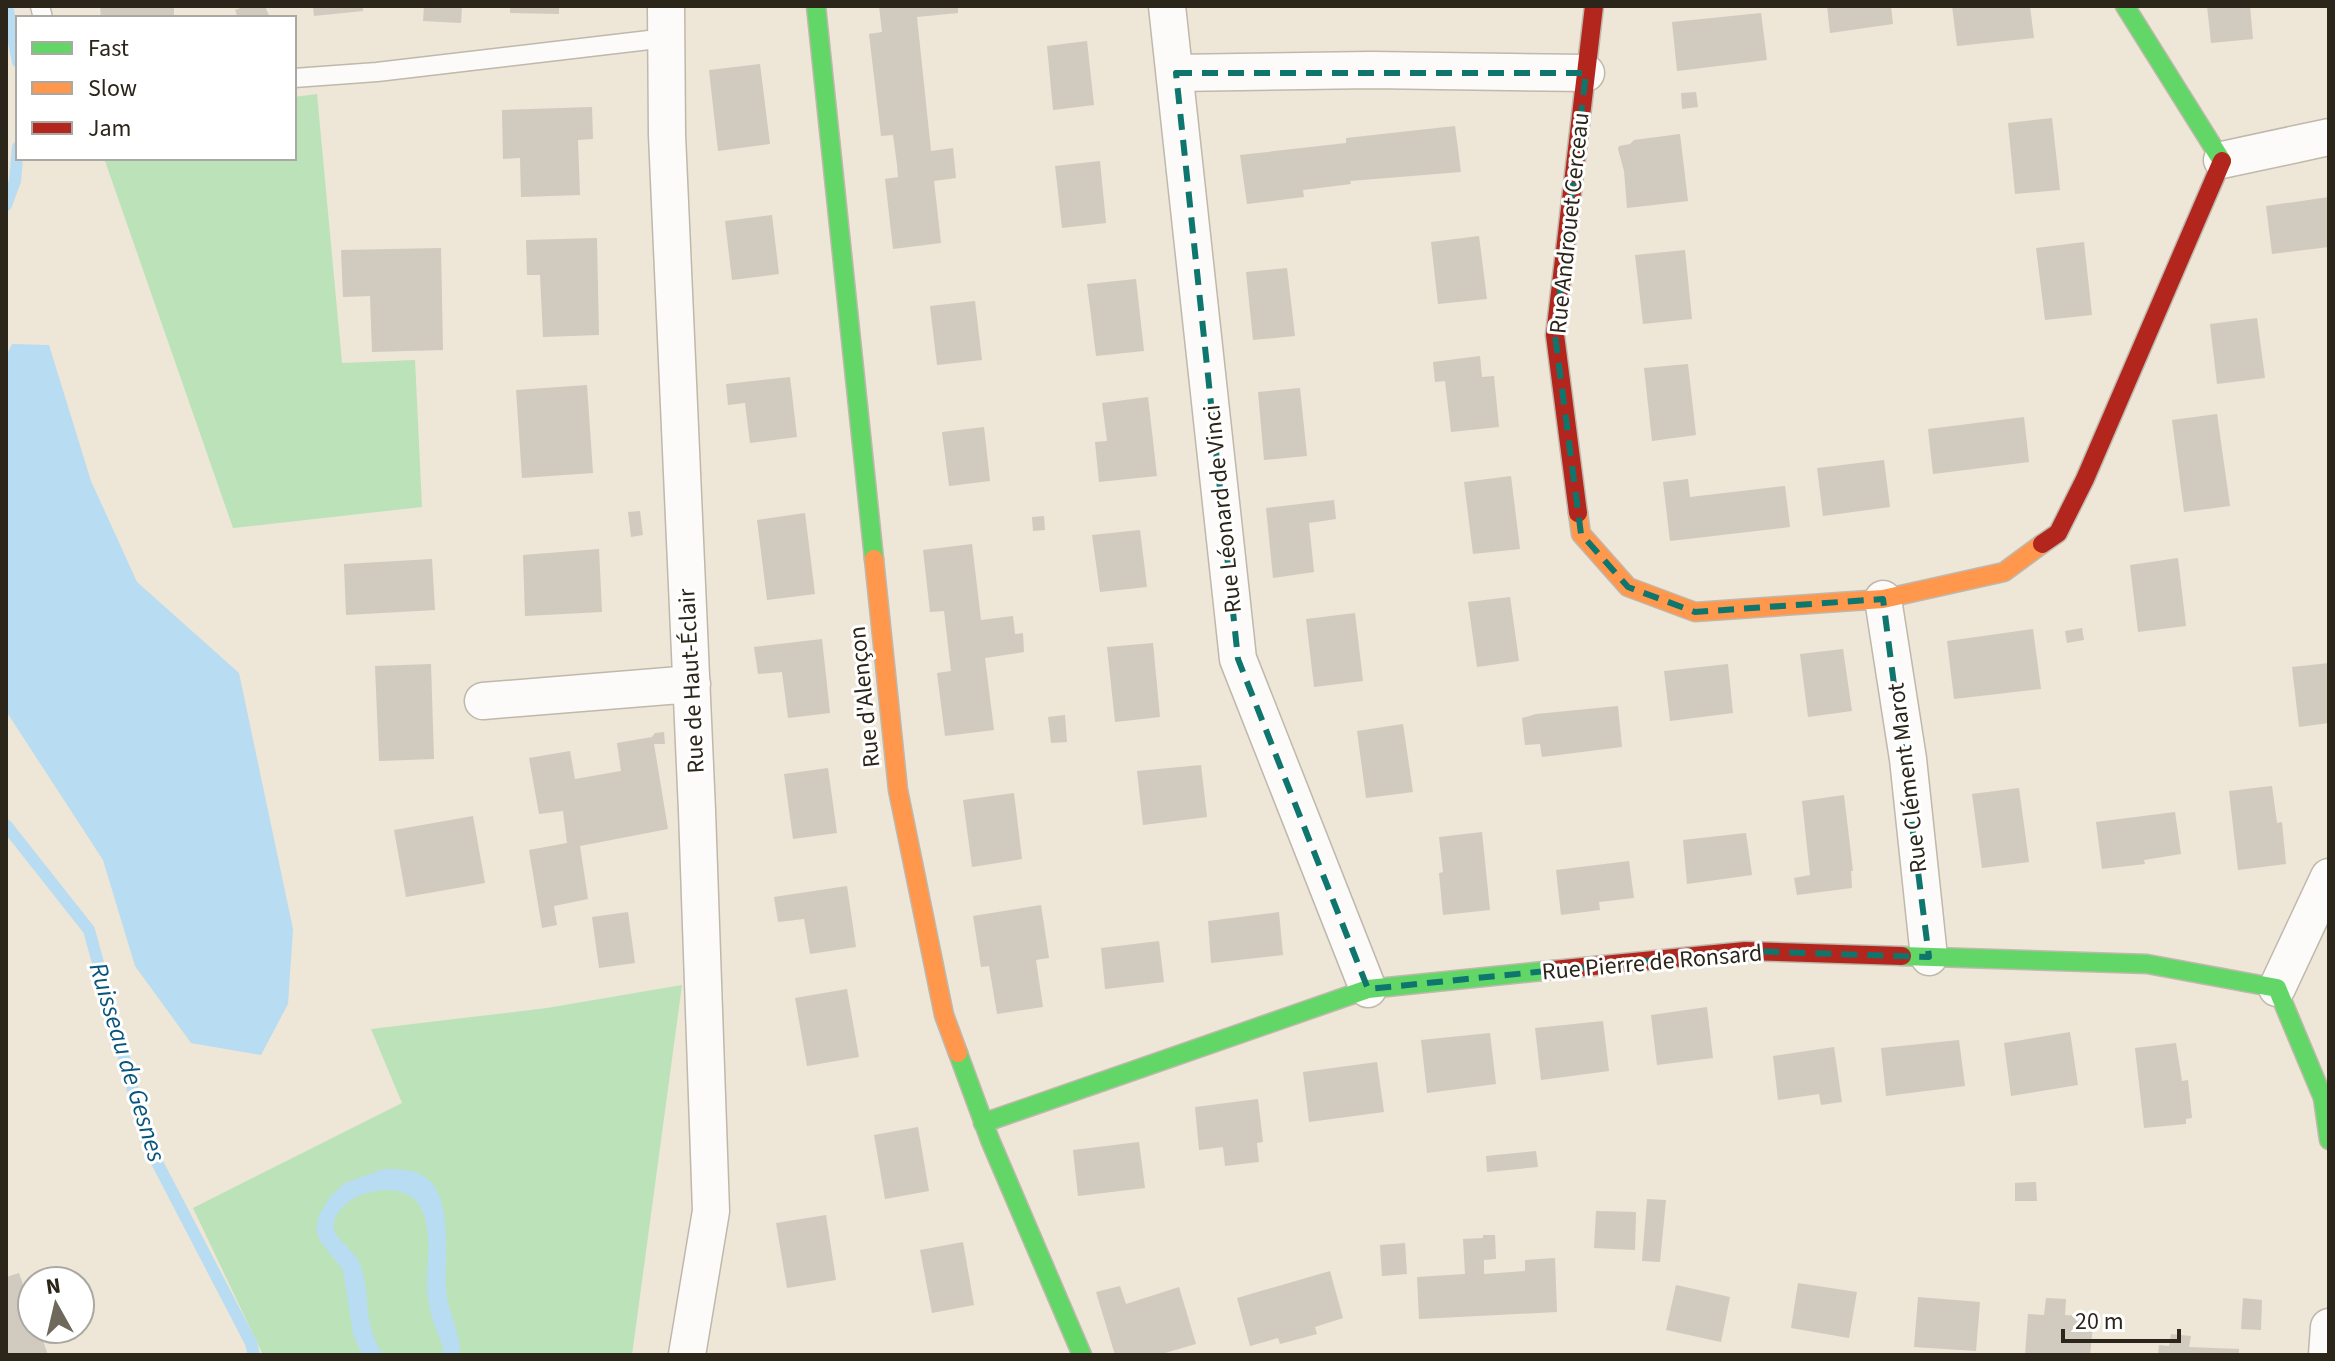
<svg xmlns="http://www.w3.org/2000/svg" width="2335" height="1361" viewBox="0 0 2335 1361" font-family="'Source Sans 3',sans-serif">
<rect width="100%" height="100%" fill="#eee6d6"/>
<path fill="#bbe2b8" d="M317,94L342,363L415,360L422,507L233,528L104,158H294V97Z
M682,985L632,1355H263L193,1208L402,1103L371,1029L547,1008Z"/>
<path fill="#b8dcf1" d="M12,344L49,345L91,481L137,582L239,673L293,929L288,1004L261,1055L191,1043L135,966L103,860L6,711V356Z
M384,1169C398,1169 413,1169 425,1177C454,1196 444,1259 446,1289C447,1311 461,1332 460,1355H441L444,1349C436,1330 428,1310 427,1290C426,1261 434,1233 420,1206C404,1178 343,1189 334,1222C330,1236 349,1246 356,1257C374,1286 359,1323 384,1355H362L353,1334L343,1270L320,1241L316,1229L319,1215L330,1197L345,1183Z"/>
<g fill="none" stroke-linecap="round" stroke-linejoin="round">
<path stroke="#b8dcf1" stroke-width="12" d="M7,6L18,62
M6,205L15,181L18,147
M6,825L89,930L148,1145L251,1343L254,1355"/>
</g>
<path fill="#d1cabe" d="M100,6H174V18H101Z
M246,6H265L270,18H238L235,10Z
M313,6H363V11L314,16Z
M424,6H462L461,23L423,21Z
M510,6H559V14L510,13Z
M879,6H958V13L917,17L931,151L953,148L956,178L934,181L941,243L893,249L885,179L898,177L897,165L893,135L881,136L869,34L882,32Z
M1827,6H1891L1893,24L1830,33Z
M1952,6H2030L2034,38L1957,46Z
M2207,6H2250L2253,39L2211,43Z
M1761,13L1767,60L1677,71L1672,22Z
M1087,41L1094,105L1053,110L1047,46Z
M760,64L770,144L718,151L709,70Z
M1696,92L1698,107L1682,109L1681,93Z
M592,107L593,139L578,140L580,195L521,197L520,158L503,159L502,110Z
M2052,118L2060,190L2015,194L2008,123Z
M1455,126L1461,172L1350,181L1351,184L1303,190L1304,197L1247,204L1240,155L1346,143V138Z
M1680,134L1688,201L1627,208L1624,171L1618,149L1619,146L1630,144L1634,140Z
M1100,161L1106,223L1062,228L1055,166Z
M2329,197V247L2272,254L2266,206Z
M772,215L779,274L732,280L725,221Z
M1479,236L1487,299L1438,304L1431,242Z
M597,238L599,335L543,337L540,275H527L526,240Z
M2084,242L2092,315L2045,320L2036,248Z
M441,248L443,350L372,352L370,296L343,297L341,250Z
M1685,250L1692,319L1643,324L1635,255Z
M1287,268L1295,336L1253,340L1246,272Z
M1136,279L1144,351L1096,356L1087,284Z
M975,301L982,360L937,365L930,306Z
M2257,318L2265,378L2217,384L2210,324Z
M1480,356L1482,377L1494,376L1499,427L1451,432L1445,381L1435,382L1433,362Z
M1688,364L1696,435L1652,441L1644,368Z
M790,377L797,437L750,443L745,403L728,405L726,384Z
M587,385L593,473L522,478L516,390Z
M1300,388L1307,456L1264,460L1258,392Z
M1148,397L1157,476L1099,482L1095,442L1107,441L1102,403Z
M2217,414L2230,506L2184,512L2172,420Z
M2024,417L2029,462L1933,474L1928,429Z
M984,427L990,481L949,486L942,432Z
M1884,460L1890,507L1823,516L1817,468Z
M1511,476L1520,549L1473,554L1464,482Z
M1688,479L1690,497L1785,486L1790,527L1670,541L1663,482Z
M1334,500L1336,519L1309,523L1314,572L1273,578L1266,508Z
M640,511L643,535L631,537L628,512Z
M805,513L815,594L767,600L757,520Z
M1044,516L1045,530L1033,531L1032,517Z
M1140,530L1147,587L1100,592L1092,535Z
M972,544L981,620L1013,616L1015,634L1023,633L1024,652L985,658L994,730L945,736L937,673L951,671L944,611L930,612L923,550Z
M599,549L602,612L525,616L523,555Z
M2178,558L2186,626L2138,632L2130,565Z
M432,559L435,610L346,615L344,564Z
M1510,597L1519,661L1477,667L1468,602Z
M1355,613L1363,681L1314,687L1306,619Z
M2082,628L2084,640L2067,643L2065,631Z
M2033,629L2041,689L1954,699L1947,641Z
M822,639L830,713L788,718L782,672L758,674L754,647Z
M1153,643L1160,717L1115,722L1107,647Z
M1843,649L1852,711L1808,717L1800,654Z
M2329,663V723L2299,727L2292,667Z
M431,664L434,759L379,761L375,666Z
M1728,664L1733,713L1670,721L1664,671Z
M1618,706L1622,747L1542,757L1540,744L1525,745L1522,718L1536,714Z
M1065,715L1067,742L1051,743L1048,717Z
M1403,724L1413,792L1366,798L1357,731Z
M664,732L665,744H654L668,829L580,846L588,899L554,906L557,925L542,928L529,850L567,843L563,811L539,814L529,758L570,751L575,779L621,771L617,743L652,737L655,733Z
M1201,765L1207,817L1143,825L1137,771Z
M828,768L837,833L793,839L784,774Z
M2272,786L2277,823L2282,822L2286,864L2238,870L2229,791Z
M2019,788L2029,862L1982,868L1972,794Z
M1014,793L1022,859L972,867L963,800Z
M1844,795L1853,871H1851L1852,888L1797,895L1794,878L1810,875L1802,801Z
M2175,812L2181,854L2144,860L2145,864L2102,869L2096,822Z
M473,816L485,883L406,897L394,830Z
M1482,832L1490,910L1443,915L1439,873L1443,872L1439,837Z
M1746,833L1752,875L1687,884L1683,840Z
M1629,861L1634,898L1599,902L1600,910L1561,915L1556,870Z
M847,886L856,947L810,954L804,919L778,922L774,897Z
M1041,905L1049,958L1036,960L1043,1007L997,1014L989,966L981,967L973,916Z
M628,912L635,963L599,968L592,917Z
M1279,912L1283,955L1211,963L1208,921Z
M1159,941L1164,982L1105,989L1101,948Z
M847,989L859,1057L807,1066L795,998Z
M1707,1007L1713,1058L1657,1065L1651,1015Z
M1603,1021L1609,1071L1541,1080L1535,1028Z
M2070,1032L2078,1085L2011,1096L2004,1043Z
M1490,1033L1496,1084L1427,1093L1421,1040Z
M1959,1040L1965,1086L1886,1096L1881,1048Z
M2176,1043L2182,1081L2188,1080L2192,1118L2186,1119V1124L2144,1128L2135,1048Z
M1834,1047L1842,1102L1821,1105L1819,1094L1778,1100L1773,1056Z
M1377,1062L1384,1112L1309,1122L1303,1072Z
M1258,1099L1263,1142L1257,1143L1259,1162L1225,1166L1223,1147L1199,1150L1195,1107Z
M918,1127L929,1191L885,1199L874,1135Z
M1139,1142L1145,1188L1078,1196L1073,1150Z
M1536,1151L1538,1167L1487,1172L1486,1156Z
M2036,1182L2037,1201H2015V1183Z
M1647,1199L1666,1200L1660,1262L1642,1261Z
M1596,1211L1636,1212L1635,1250L1594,1248Z
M826,1215L836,1280L787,1288L776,1223Z
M1483,1235H1495L1496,1259L1484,1260V1274L1525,1271V1260L1555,1258L1557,1312L1419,1319L1417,1277L1465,1274L1463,1239L1483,1238Z
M963,1242L974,1305L932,1313L920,1250Z
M1405,1243L1407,1274L1382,1276L1380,1245Z
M1330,1271L1343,1318L1315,1327L1317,1334L1280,1344L1278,1338L1250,1346L1237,1298Z
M19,1273L32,1309V1329H39L48,1355H6V1277Z
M1798,1283L1857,1292L1849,1338L1791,1328Z
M1676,1285L1730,1297L1721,1342L1666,1330Z
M1120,1286L1126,1304L1179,1287L1196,1344L1158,1355H1115L1096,1292Z
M1918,1297L1980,1302L1976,1351L1914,1347Z
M2046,1298L2066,1299L2065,1315L2094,1317L2090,1355H2025L2028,1314L2044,1315Z
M2243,1298L2262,1300L2261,1330L2241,1329Z
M2171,1334L2191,1336L2189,1347L2239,1349V1355H2158L2159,1345L2169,1346Z"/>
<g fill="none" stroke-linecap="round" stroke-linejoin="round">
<defs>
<path id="lane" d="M40,6L43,18
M294,78L377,72L666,38"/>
<path id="street" d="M666,6L667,135L697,811L711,1211L687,1355
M1167,6L1238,659L1368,989
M1176,73L1371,70L1586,73
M2222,160L2329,137
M1883,599L1908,759L1929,957
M483,701L692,684
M2277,988L2329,877
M2327,1355L2329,1327"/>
<path id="fast" d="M816,6L874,559
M2125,6L2222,161
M1902,956L2147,964L2277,988L2323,1098L2329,1140
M958,1053L990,1140L1082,1355
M983,1123L1368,989L1553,970"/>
<path id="slow" d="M1578,513L1581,534L1628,587L1695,612L1883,599L2004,572L2042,544
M874,559L898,790L944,1015L958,1053"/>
<path id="jam" d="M1578,513L1555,335L1594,6
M2042,544L2058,533L2085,479L2222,161
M1553,970L1745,951L1902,956"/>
</defs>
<use href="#lane" stroke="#bfb8ac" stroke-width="21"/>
<use href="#street" stroke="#bfb8ac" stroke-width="39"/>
<use href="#fast" stroke="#bfb8ac" stroke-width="21"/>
<use href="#slow" stroke="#bfb8ac" stroke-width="21"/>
<use href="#jam" stroke="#bfb8ac" stroke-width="21"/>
<use href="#lane" stroke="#fcfbf9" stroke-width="18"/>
<use href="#street" stroke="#fcfbf9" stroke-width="36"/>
<use href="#fast" stroke="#63d668" stroke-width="18"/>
<use href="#slow" stroke="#ff974d" stroke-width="18"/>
<use href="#jam" stroke="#b3261e" stroke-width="18"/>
</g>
<path fill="none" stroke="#0f766e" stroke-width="6" stroke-dasharray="16 10" stroke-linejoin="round" d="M1176,73H1586L1555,335L1581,534L1628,587L1695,612L1883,599L1929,957L1745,951L1368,989L1238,659Z"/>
<g text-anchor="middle" stroke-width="6" stroke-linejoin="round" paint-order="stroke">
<g font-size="24" fill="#2b251a" stroke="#fff">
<text transform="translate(1569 223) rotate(-84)" y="8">Rue Androuet Cerceau</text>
<text transform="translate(1222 509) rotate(-96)" y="8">Rue Léonard de Vinci</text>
<text transform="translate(691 681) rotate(-93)" y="8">Rue de Haut-Éclair</text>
<text transform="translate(864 697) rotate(-96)" y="8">Rue d'Alençon</text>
<text transform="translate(1907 778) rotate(-97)" y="8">Rue Clément Marot</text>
<text transform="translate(1652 962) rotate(-5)" y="8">Rue Pierre de Ronsard</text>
</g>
<g font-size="26" font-style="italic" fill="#07557d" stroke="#fff">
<text transform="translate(128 1062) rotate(73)" y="9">Ruisseau de Gesnes</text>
</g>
</g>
<rect width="2335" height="1361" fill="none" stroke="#2b251a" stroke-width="16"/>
<rect x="16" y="16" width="280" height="144" fill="#ffffff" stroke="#aaa8a3" stroke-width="2"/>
<rect x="32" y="42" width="40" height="12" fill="#63d668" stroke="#aaa8a3" stroke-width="2"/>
<text x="88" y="56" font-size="24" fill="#2b251a">Fast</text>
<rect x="32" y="82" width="40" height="12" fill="#ff974d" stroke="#aaa8a3" stroke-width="2"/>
<text x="88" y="96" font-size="24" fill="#2b251a">Slow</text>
<rect x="32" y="122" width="40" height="12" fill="#b3261e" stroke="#aaa8a3" stroke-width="2"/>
<text x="88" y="136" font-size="24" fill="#2b251a">Jam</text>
<g transform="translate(56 1305) rotate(352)"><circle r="38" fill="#ffffff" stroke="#aaa8a3" stroke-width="2"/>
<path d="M0-6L14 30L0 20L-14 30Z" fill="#6f695c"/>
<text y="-12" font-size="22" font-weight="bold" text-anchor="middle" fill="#2b251a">N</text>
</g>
<path d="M2063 1329v12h116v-12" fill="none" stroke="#2b251a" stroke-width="4"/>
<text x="2075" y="1329" font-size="24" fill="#2b251a" stroke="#ffffff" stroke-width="6" paint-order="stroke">20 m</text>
</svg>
